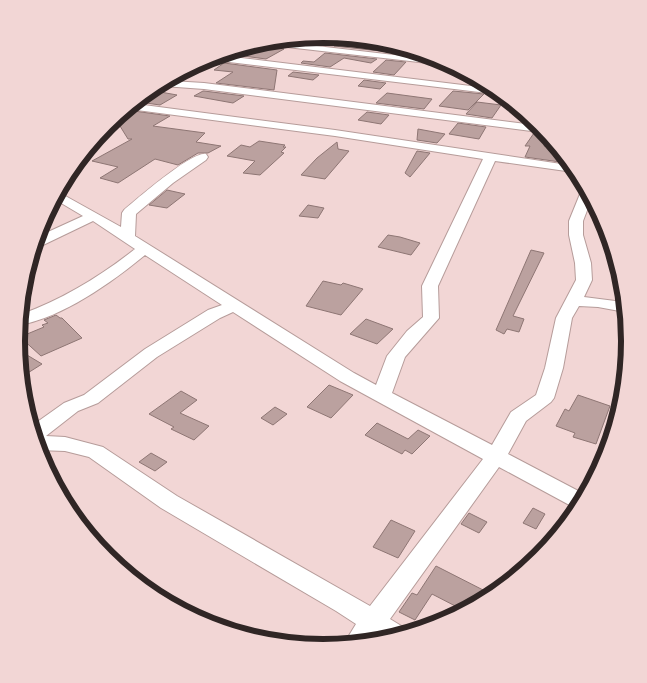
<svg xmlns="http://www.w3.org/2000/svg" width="647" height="683" viewBox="0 0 647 683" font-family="Lato,sans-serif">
<rect width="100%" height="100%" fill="#f2d6d5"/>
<path fill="#bba19f" stroke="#8e7674" d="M344,38L378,45L376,46L394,49L389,52L334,46Z
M265,46L284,49L266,59L236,55L245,50Z
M325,53L377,59L371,63L344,58L330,67L301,63L303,61L314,62Z
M386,60L406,62L394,75L373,72Z
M224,63L277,70L274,90L216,83L233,72L214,70Z
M293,72L319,75L313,80L288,76Z
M364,80L386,83L380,89L358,86Z
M155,91L177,95L160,105L139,102Z
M203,91H204L244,96L233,103L194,96Z
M453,91L484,94L468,110L439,106Z
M387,93L432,99L424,109L376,103Z
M477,102L501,105L492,118L466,114Z
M127,110L170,116L153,126L205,133L196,142L221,146L208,153H198L178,165L155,159L118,183L100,178L118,167L92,161L132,139H128L115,118Z
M367,112L389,115L381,124L358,120Z
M458,123L486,127L479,139L449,134Z
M418,129L445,134L437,143L417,140Z
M534,133L548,135L549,136L544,146L557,149L567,163L525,157L530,146H525Z
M259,141L285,145L283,147H286L281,152L284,153L260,175L243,173L255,161L227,156L241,145L250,147Z
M337,142L338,149L349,151L325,179L301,175L317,158Z
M417,151L430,153L410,177L405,173Z
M167,190L185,194L167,208L149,205Z
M308,205L324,208L318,218L299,216Z
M388,235L400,237L420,243L411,255L378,247Z
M531,250L544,253L513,316L524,319L519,332L507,329L504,334L496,330Z
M323,281L341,285L343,283L363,289L341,315L306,306Z
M56,315L60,318H62L82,338L41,356L20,337L44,327L42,325L48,323L44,320Z
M366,319L393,329L377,344L350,334Z
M27,355L42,364L23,376L20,359Z
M329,385L353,395L331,418L307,407Z
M181,391L197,400L180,413L209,426L194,440L171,429L174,427L149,414Z
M578,395L610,406L596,444L573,437L575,433L556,426L565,409L569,411Z
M275,407L287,414L273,425L261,418Z
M377,423L408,439L418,430L430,436L412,454L405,450L402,454L365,435Z
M151,453L167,462L155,471L139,462Z
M533,508L545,514L536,529L523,523Z
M469,513L487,522L479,533L461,524Z
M391,520L415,531L398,558L373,547Z
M436,566L489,593L463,610L432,594L415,620L399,612L412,593L417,595Z"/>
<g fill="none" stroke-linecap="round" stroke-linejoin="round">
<defs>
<path id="minor" d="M282,42L446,61L454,66L269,45Z
M217,55L487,88L496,94L204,59Z
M171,81L204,83L542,126L547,133L204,89L163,86Z
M136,104L335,130L568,165L573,172L495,161L438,286L439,318L405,357L392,393L492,445L511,412L536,395L545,368L556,318L576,280L575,263L569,235V221L580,194L585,191L591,200L583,221V235L591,263L592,280L584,297L623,302L625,312L598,307L579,306L572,318L563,368L554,398L551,402L526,421L508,454L584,494L575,508L499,467L390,619L403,627L406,632L346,644L345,642L356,624L336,611L161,508L89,457L65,451L38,450L33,425L64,403L84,395L145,349L208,310L222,305L145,255C111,283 63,317 20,325L22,314C63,299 101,276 135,249L93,221L41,246L35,247L37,237L83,216L56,200L60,193L121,227L122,213L124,210C137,199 192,151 206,154L208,157L206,160L173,183L136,214L135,236L354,373L376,385L387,356L407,331L423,317L422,286L483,159L335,136L129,109ZM233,312L340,381L483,459L370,606L177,496L103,447L65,437L46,436L78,411L98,403L157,357L220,318Z"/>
</defs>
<use href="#minor" stroke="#b69c9a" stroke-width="2"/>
<use href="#minor" fill="#fff" fill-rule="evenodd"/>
</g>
<path d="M0 0H647V683H0ZM25 341a298 298 0 1 1 596 0a298 298 0 1 1-596 0Z" fill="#f2d6d5" fill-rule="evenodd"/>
<path fill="none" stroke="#302625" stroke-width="6" d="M25 341a298 298 0 1 1 596 0a298 298 0 1 1-596 0Z"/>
</svg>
